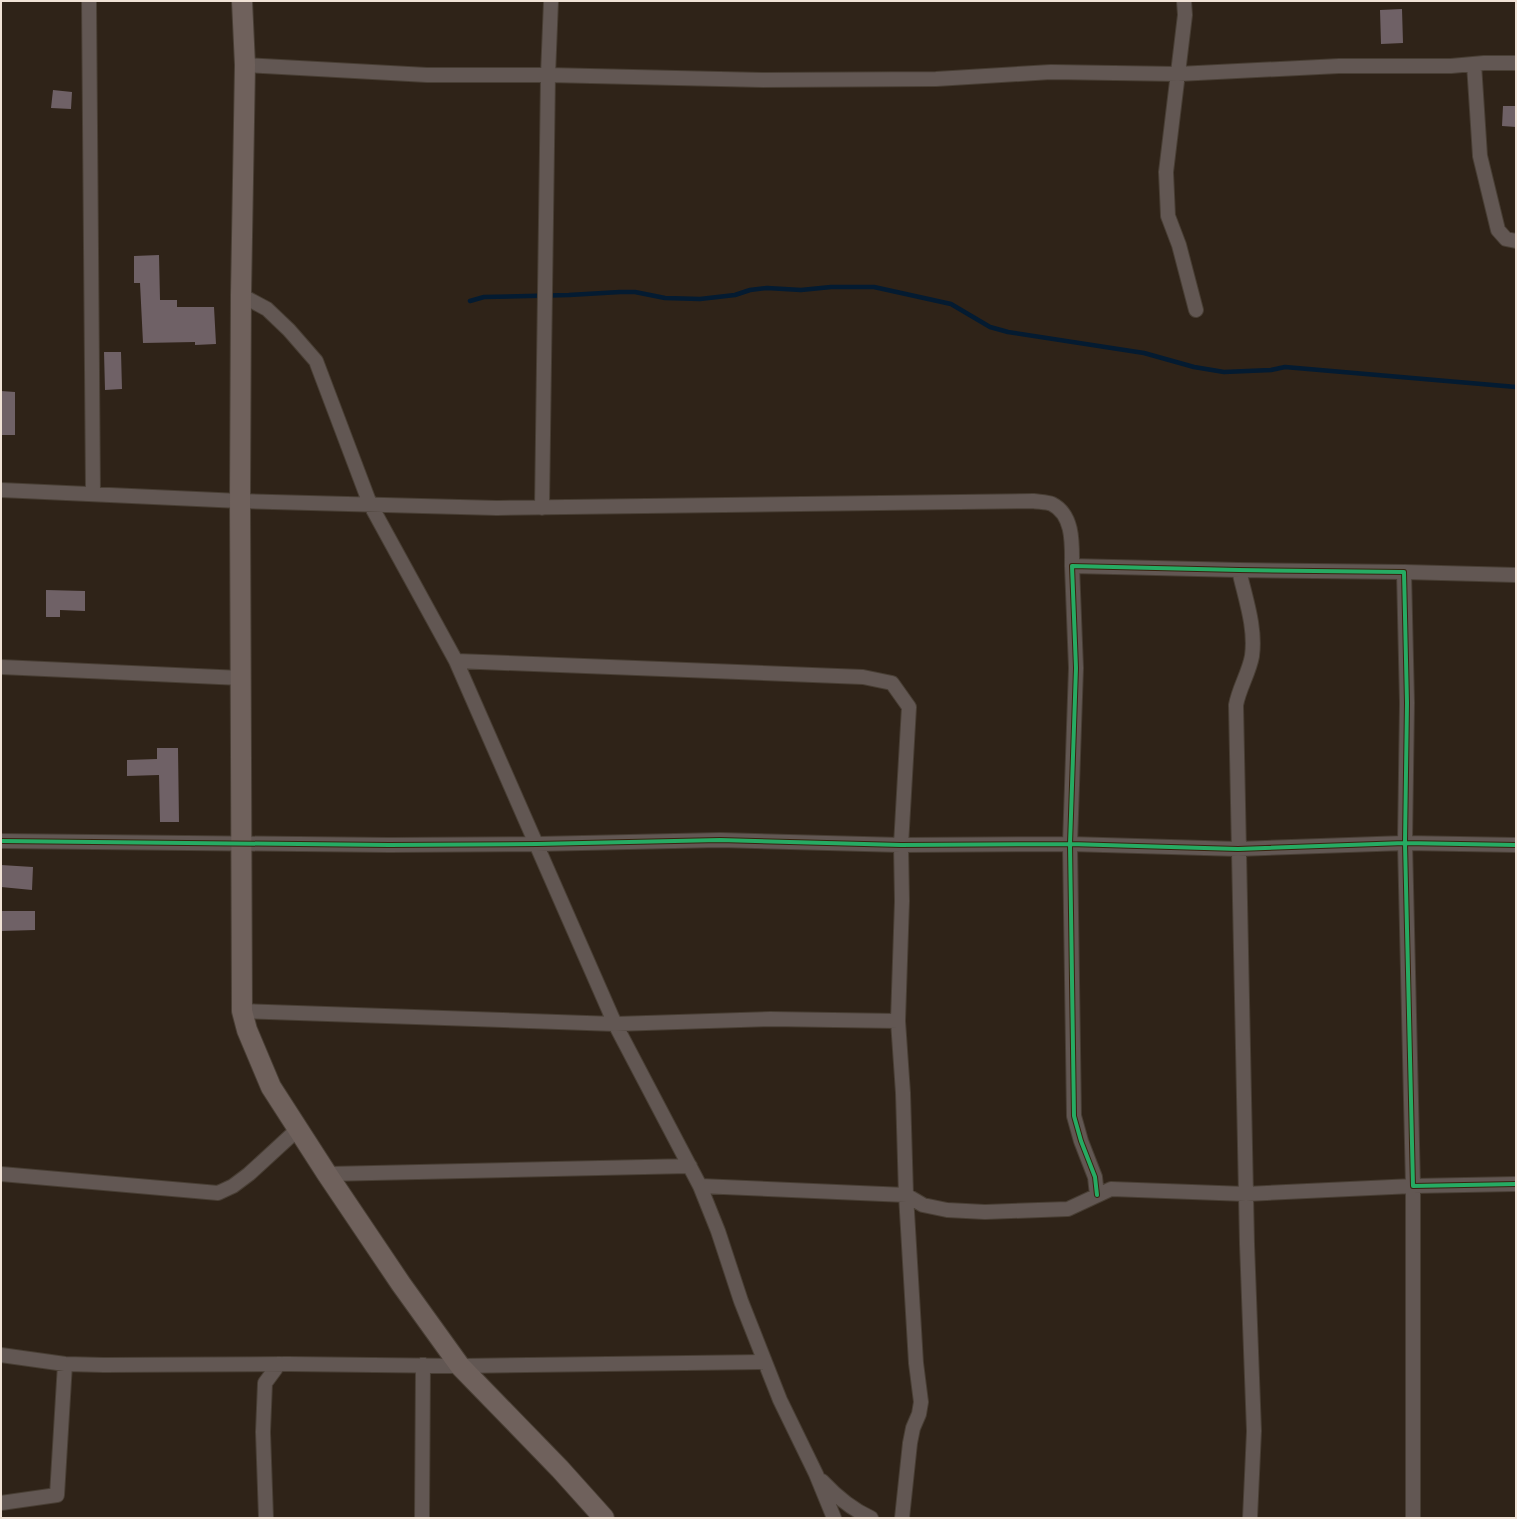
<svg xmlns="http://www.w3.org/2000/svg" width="1517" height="1519" viewBox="0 0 1517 1519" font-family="Helvetica,sans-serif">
<rect width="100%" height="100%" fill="#2f2318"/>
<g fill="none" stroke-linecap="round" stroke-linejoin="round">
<path stroke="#041b31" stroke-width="4.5" d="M470,301L484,297L569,295L620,292H635L665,298L700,299L735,295L750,290L767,288L801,290L831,287H874L951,304L990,327L1008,332L1144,353L1194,367L1224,372L1271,370L1285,367L1516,387"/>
</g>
<path fill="#6f6166" d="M1402,9L1403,43L1381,44L1380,10Z
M53,90L72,92L71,109L51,108Z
M1503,106H1516V127L1502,126Z
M159,255L160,300H177V307H214L216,344L195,345V342L143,343L140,283H134V256Z
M104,352H121L122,389L105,390Z
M1,391L15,392V435H1Z
M46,590L85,591V611L60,610V617H46Z
M157,748H178L179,822H160L159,775L127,776V760L157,759Z
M1,865L33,867L32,890L1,887Z
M1,911H35V930L1,931Z"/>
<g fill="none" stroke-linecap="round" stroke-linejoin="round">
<defs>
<path id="street" d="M89,1L93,493
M1184,1L1185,15L1166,172L1168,216L1179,245L1196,310
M1474,64L1480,156L1498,230L1506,239L1516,241
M245,65L427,75H548L763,80L936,79L1051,72L1178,74L1339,66H1451L1484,63H1516
M241,295L267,309L289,330L316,361L370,504L456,661L615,1024L700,1186L718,1231L741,1301L780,1400L816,1474L834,1518
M1,490L240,501L497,508L1033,501C1039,502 1047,502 1052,504C1074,515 1072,545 1072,566
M542,508L548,75L551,1
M1239,570C1245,598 1256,627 1252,656C1249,673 1239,688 1236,705L1247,1244L1254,1431L1250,1518
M1404,572L1516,575
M456,661L863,677L892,683L909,707L901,845L902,901L898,1021L903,1093L906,1195L916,1363L921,1402L919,1414L913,1428L910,1443L902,1518
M1,667L241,678
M1,841L389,845L537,844L720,840L901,845L1070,844L1238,849L1405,843L1516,845
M242,1011L615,1024L770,1019L898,1021
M1,1174L218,1193L233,1186L249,1174L298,1129
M327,1174L690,1166
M700,1186L906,1195L923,1205L947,1210L985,1212L1068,1209L1111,1189L1246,1194L1413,1186V1518
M1097,1195L1095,1177L1081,1141L1074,1116L1070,844L1076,668L1072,566L1239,570L1404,572L1407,703L1405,843L1413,1186L1516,1184
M1,1355L65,1364L104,1365L288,1364L460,1366L765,1362
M822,1481C836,1496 851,1509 871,1518
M1,1503L57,1495L65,1364
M266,1518L263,1432L265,1383L279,1364
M422,1518L423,1365"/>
<path id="secondary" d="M242,1L245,65L241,295L240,501L242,1011L247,1030L271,1087L327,1174L401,1284L460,1366L560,1469L604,1518"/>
</defs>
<use href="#street" stroke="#483e34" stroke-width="16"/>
<use href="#secondary" stroke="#483e34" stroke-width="22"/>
<use href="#street" stroke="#625753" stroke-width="14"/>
<use href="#secondary" stroke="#6f615c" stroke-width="20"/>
<defs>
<path id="cycleway" d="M1,841L389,845L537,844L720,840L901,845L1070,844L1238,849L1405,843L1516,845
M1097,1195L1095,1177L1081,1141L1074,1116L1070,844L1076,668L1072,566L1239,570L1404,572L1407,703L1405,843L1413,1186L1516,1184"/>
</defs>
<use href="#cycleway" stroke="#38230f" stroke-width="6"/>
<use href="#cycleway" stroke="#26ab63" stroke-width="4"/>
</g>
<rect width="1517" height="1519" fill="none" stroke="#f0e2d6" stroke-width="4"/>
</svg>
